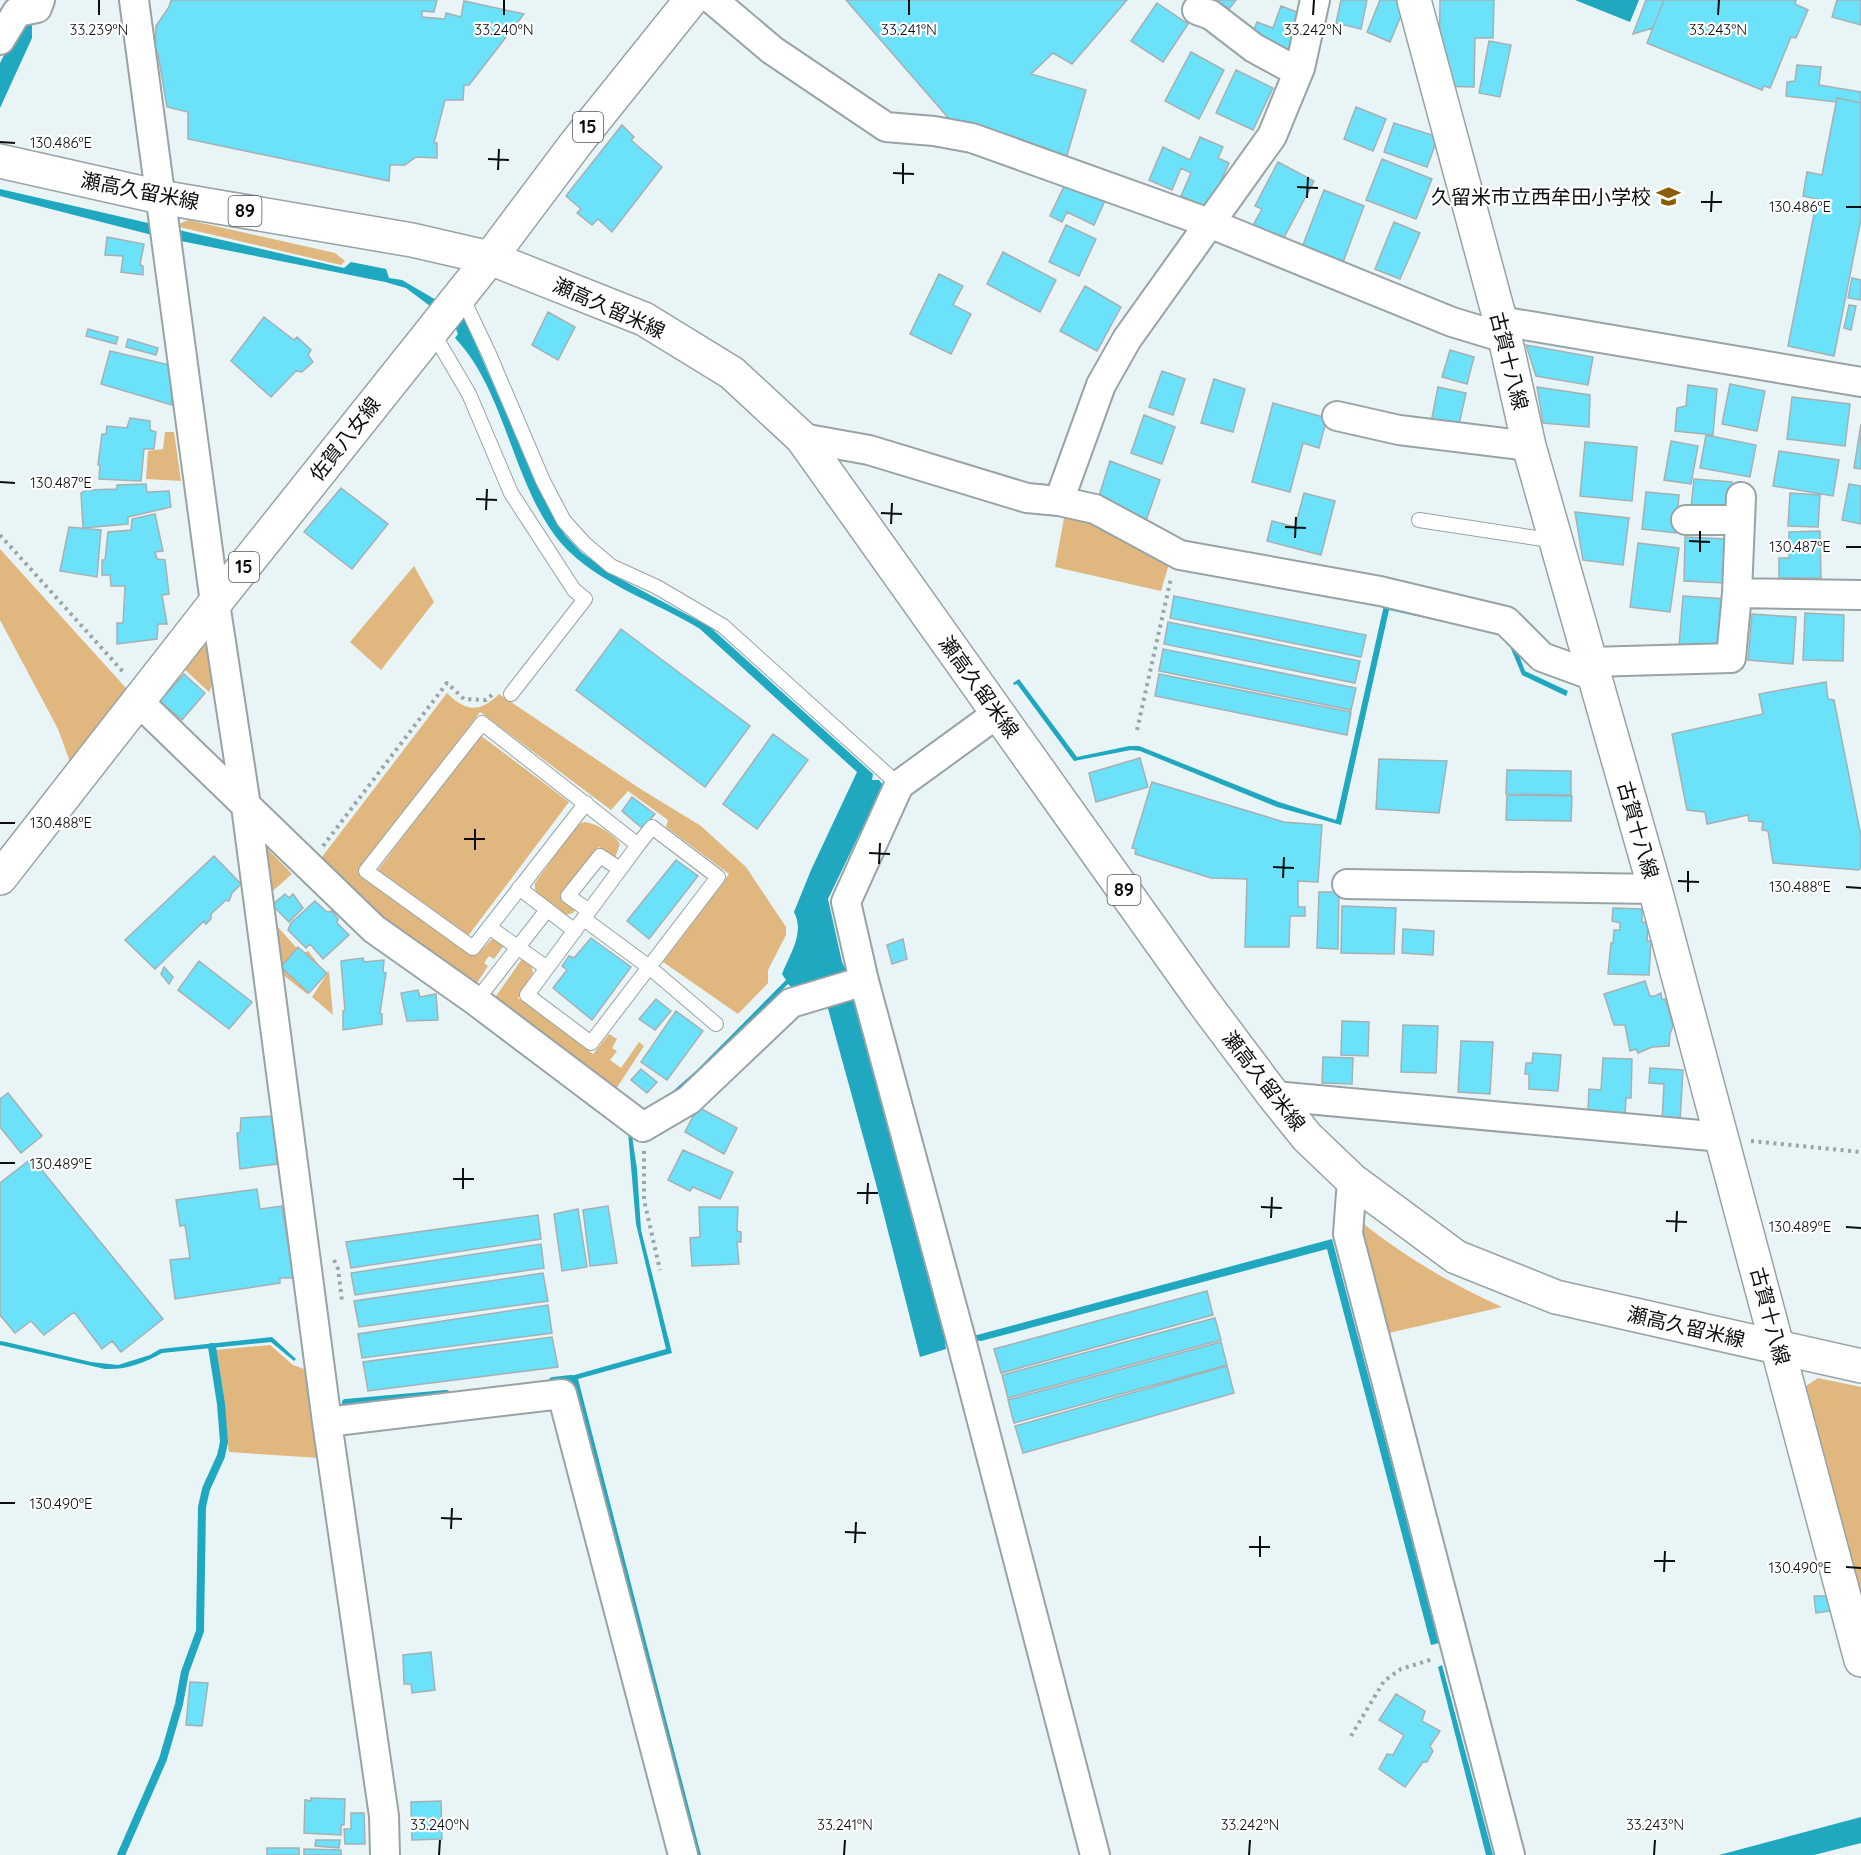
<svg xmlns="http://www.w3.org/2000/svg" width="1861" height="1855" viewBox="0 0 1861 1855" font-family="Quicksand,'Noto Sans JP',sans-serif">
<rect width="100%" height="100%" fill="#e8f4f6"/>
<path fill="#e0b77f" d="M188,220L335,253L345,261L341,265L175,226Z
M165,432H174L181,481L146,479L148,451L163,449Z
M1065,513L1085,517L1169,564L1161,591L1055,567Z
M0,549L126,688L70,762L58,729L0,620Z
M414,566L434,602L381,670L350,642Z
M202,644L207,647L212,685L209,692L183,668Z
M447,693C466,712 480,713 499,694L639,788L701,826L746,867L786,927V935L768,970V983L738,1014L663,962L729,874L666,827L668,820L628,791L611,810L480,712L358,872L470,955H477L491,940L495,938L505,944L494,959L489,956L484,963L488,966L475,986L376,915L322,857Z
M480,735L569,802L468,936L378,870Z
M584,822C596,823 614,834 620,844L615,858L599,847L561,896L576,908L573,913L562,916C549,907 533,900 535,883L577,825Z
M261,842L292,874L267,896Z
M268,916L302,954L308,951L323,970L307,994L277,970Z
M522,959L531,963L533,973L518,998L593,1054L609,1034L617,1039L612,1048L617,1051L610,1060L621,1068L639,1042L644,1046L616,1089L494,999Z
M329,971L333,1015L312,997Z
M1365,1225C1410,1260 1450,1283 1502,1307L1380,1335L1353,1233Z
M270,1345L293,1365L307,1370L320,1458L229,1452L215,1350Z
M1818,1378L1861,1387V1595L1852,1584L1806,1386Z"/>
<path fill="#1fa8bf" d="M32,0V38L0,108V63Z
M1575,0H1639L1630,22Z
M0,189L344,268L351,262L386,269L389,278L402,280L460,314L465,320L533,475L565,535L581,552L611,574L710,627L873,774L872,780H879L883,785L828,899L842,962L848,974L792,988L788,984L680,1094L656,1106L697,1070L786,980L782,974C790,954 805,933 794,912L811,870L857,772L700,629C655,601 597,584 561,543C513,487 506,391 455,338L458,334L454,324L406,288L385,282L156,236L0,196Z
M1384,605L1496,629L1512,637L1525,671L1568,691L1566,696L1522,675L1507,639L1495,633L1389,610L1341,825L1277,807L1140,751L1131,750L1074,761L1017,684L1014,685L1013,683L1019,679L1077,757L1129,746H1139L1279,802L1336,820Z
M853,998L943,1333L948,1334V1342H945L946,1349L920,1357L875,1180L827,1005Z
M628,1132L632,1136L637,1169L641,1230L672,1353L578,1379L701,1855H696L571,1376L666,1349L636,1224Z
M1332,1239L1439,1643L1431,1645L1327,1249L981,1341L970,1340L971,1333L977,1335Z
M272,1337L296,1359L294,1361L271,1342L162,1353C144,1363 126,1370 105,1369L0,1345V1341L6,1342L91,1362L118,1365L150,1355L160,1349Z
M1442,1665L1493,1855H1486L1438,1667Z
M1861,1817V1843L1814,1855H1719Z"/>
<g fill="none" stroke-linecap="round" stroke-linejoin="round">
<path stroke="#1fa8bf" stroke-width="8" d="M553,1381L571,1379
M346,1403L446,1394
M121,1855L163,1759L179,1704L185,1672L200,1631L202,1507L206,1489L221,1456L224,1442L221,1404L212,1347"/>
</g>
<path fill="#6be2fa" stroke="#a6b0b3" stroke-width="1.5" d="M171,0H437L434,12L422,11V17L445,19L446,13L461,17L464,1L524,14L469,85H464L463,100H445L434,143H437V158L416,157L405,165H390L389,181L188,139V112L167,107L158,54L155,53L156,26L169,7Z
M846,0H1127L1072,64L1053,53L1031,74L1086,90L1066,159L958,129Z
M1216,0H1236L1229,9Z
M1341,0H1367L1361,29L1336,23Z
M1380,0H1395L1406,4L1390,42L1367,32Z
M1440,0H1494L1493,38H1475L1474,87L1439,86Z
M1646,0H1664L1653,28L1633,34Z
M1664,0H1796L1795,4L1808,10L1796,38L1791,37L1770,88L1764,86L1762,90L1647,43Z
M1837,0H1861V25L1832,17Z
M1157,3L1188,24L1163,62L1131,41Z
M1281,6L1302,14L1288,54L1250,40L1257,22L1273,28Z
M1489,41L1511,45L1500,97L1479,93Z
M1191,52L1224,70L1199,119L1165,101Z
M1797,65L1821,67L1819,85L1861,92V103L1837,98L1836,102L1786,96L1787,82L1795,81Z
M1236,70L1273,88L1253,130L1216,113Z
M1837,98L1861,103V219L1834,356L1788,346L1817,199L1803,196L1807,172L1822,175Z
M1356,107L1386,119L1373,151L1344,139Z
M1394,123L1438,137L1427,167L1384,152Z
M622,125L634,137L631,140L662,167L612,232L598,219L592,225L577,213L581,209L566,196Z
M1200,137L1223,147L1218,158L1229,163L1209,208L1181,196L1191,173L1181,168L1172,190L1149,180L1163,147L1190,160Z
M1382,159L1432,179L1416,219L1366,200Z
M1278,162L1314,181L1280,245L1251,229L1262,209L1255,206Z
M1068,178L1107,196L1094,225L1067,212L1062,222L1050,216Z
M1324,190L1364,206L1342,265L1301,250Z
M1394,222L1420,233L1400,279L1375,269Z
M1066,225L1096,239L1079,276L1049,262Z
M107,237L144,244L140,265L143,266V275L121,272L123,256L105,255Z
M1003,252L1056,280L1040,312L987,284Z
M939,274L963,286L953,305L971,314L951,354L910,334Z
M1852,278L1861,280V300L1848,298Z
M1085,286L1121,307L1097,351L1060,331Z
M1849,305L1856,306L1851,330L1844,328Z
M548,312L575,327L558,360L532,345Z
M264,317L294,340L297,337L311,350L308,355L313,362L302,372L296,371L271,397L231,361Z
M88,329L118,337L116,344L86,336Z
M128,339L158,348L156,355L126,347Z
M1526,345L1593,357L1588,385L1536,376Z
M1450,350L1474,357L1467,384L1442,377Z
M110,351L170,365L172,405L101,384Z
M1162,371L1185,379L1173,415L1149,407Z
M1214,379L1245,389L1233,432L1201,423Z
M1730,384L1765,391L1757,431L1722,424Z
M1688,385L1717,389L1713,435L1675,431L1677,408L1686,406Z
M1438,387L1466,393L1457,434L1430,428Z
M1537,387L1590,395L1589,427L1543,423Z
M1792,397L1850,404L1845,446L1787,439Z
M1273,403L1327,418L1319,448L1303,443L1290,492L1252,482Z
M1144,415L1175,427L1162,464L1131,453Z
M130,418L150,421V430L156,432L154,449H144L141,481L99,479L100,465H98L102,434H106L107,426L127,428Z
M1861,424V469L1854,468Z
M1706,435L1756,445L1750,477L1700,468Z
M1671,441L1698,446L1691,484L1664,480Z
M1585,442L1637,447L1632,501L1580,496Z
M1779,451L1839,460L1833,496L1773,486Z
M1110,461L1160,480L1146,521L1098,499Z
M1694,479L1732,482L1729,511L1691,507Z
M146,484L147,492L169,491L171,507L128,517V524L83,528L81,493L87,490L117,489V485Z
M1849,484L1861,486V524L1842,520Z
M341,488L388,524L352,569L304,532Z
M1646,492L1679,495L1676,533L1642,529Z
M1304,493L1335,501L1321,555L1267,541L1272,521L1295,527Z
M1790,493L1820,495L1818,527L1788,526Z
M1575,512L1629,518L1623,565L1583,560Z
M155,514L163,551L155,552L157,559L165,560L169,594L162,595L167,624H158L157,639L117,644V623H123L125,586H111L110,575H102V560H105L108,532L131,530L132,519Z
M69,527L101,530L97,577L60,571Z
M1820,531L1821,578H1779V558H1789V532Z
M1685,537L1728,539L1726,583L1684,581Z
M1638,543L1679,548L1670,612L1630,607Z
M1174,596L1366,635L1361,657L1170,618Z
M1683,596L1728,599L1724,651L1679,647Z
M1805,613L1844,615L1843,661L1803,660Z
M1752,614L1796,617L1793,664L1748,660Z
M1168,622L1360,661L1355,683L1164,644Z
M621,629L750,726L705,787L576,690Z
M1163,649L1356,688L1351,710L1159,671Z
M184,674L205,693L182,720L160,701Z
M1159,674L1351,712L1347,735L1155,696Z
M1826,682L1828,699L1834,700L1861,836V867L1859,870L1773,863L1768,831L1762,830L1763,822L1749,821L1748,815L1707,824L1705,812L1687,810L1672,734L1763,714L1759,694Z
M773,734L808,760L757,829L723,804Z
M1140,758L1148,787L1096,802L1089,773Z
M1379,759L1447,761L1439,813L1376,809Z
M1507,770L1571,771V795L1506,794Z
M1152,782L1284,822L1322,825L1318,882L1298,881V907H1305V916H1290L1289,947H1245L1247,879L1211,878L1135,854L1136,849L1132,848Z
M1507,795L1572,796L1571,821L1506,820Z
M632,797L655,814L642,828L622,811Z
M214,856L241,884L232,893L229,901L226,900L211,914V919L206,924L204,921L155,969L125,940Z
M676,860L698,876L649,939L627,921Z
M1319,892H1339L1338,949L1317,948Z
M285,894L289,898L293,894L303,908L289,922L272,905Z
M315,901L327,912L332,911L338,919L337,923L349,935L323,959L310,944L306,948L288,930L291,923Z
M1342,906L1396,908L1394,954L1341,953Z
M1613,908L1642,909V922L1648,923L1647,941H1651L1649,975L1608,974L1611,943H1613L1614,930H1620V923L1612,921Z
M1403,929L1434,931L1433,955L1402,953Z
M591,938L631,967L592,1020L553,988L567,970L562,966L569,956L574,958Z
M903,939L907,959L892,964L887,945Z
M298,947L327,973L309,993L281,967Z
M363,958L364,962L384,960L383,972L386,973L380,1013L382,1014V1024L343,1030V1011H345L341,961Z
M199,961L252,1002L229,1029L178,990Z
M164,967L173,977L169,984L161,974Z
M1645,981L1650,996H1655L1661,993L1662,1000L1665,999L1673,1026L1670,1034L1669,1046L1652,1047L1638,1053L1636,1049L1630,1051L1625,1025H1614L1604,994Z
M418,990L420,997L436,994L438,1020L407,1021L401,993Z
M656,999L671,1011L655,1030L639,1019Z
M676,1011L703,1031L667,1080L641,1062Z
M1342,1021L1369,1022L1368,1056L1341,1055Z
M1403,1025L1438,1026L1436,1073L1401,1072Z
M1461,1041L1493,1042L1490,1094L1458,1092Z
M1533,1053L1561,1055L1558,1091L1529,1089V1074H1525L1526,1063H1532Z
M1323,1057L1353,1058L1352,1084L1322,1083Z
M1603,1058L1632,1059L1631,1098H1626L1625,1114L1588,1112L1589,1089L1601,1090Z
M1650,1068L1683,1070L1680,1122L1662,1121L1664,1084L1649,1083Z
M641,1069L657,1082L647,1093L631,1080Z
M8,1093L42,1136L21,1153L0,1127V1099Z
M698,1107L737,1128L724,1154L685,1132Z
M273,1116L277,1164L240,1169L237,1133H240L241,1118Z
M683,1150L733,1172L720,1199L693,1187L690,1191L668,1180Z
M32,1158L163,1319L121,1352L112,1341L102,1349L74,1312L44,1335L31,1321L15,1333L0,1315V1183Z
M257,1189L260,1209L282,1206L293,1278H280V1283L175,1299L170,1260L190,1258L185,1225L180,1226L176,1200Z
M608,1206L617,1263L590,1266L583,1210Z
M699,1207H738L737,1231L741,1232V1242H737L739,1264L692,1266L690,1238L700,1237Z
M578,1209L587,1267L562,1271L554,1214Z
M538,1215L541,1239L351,1268L346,1242Z
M541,1244L544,1268L355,1295L351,1273Z
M543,1273L548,1301L359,1327L354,1301Z
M1207,1291L1213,1315L1001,1373L994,1349Z
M548,1305L552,1333L362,1358L358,1334Z
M1215,1318L1221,1340L1008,1398L1002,1375Z
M552,1337L558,1367L368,1391L363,1362Z
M1221,1342L1227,1365L1014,1423L1008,1400Z
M1227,1366L1234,1393L1023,1453L1015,1426Z
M1814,1596H1829L1830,1611L1816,1613Z
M431,1652L435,1690L412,1693L411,1684H404L403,1655Z
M190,1682L208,1683L202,1726L186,1725Z
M1396,1694L1425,1711L1422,1721L1440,1731L1430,1746L1433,1751L1427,1762H1423L1405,1787L1379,1769L1387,1754L1393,1755L1404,1735L1379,1720Z
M311,1798L345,1799L344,1825H341V1835L304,1833L305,1800L311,1801Z
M441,1801L442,1839L412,1840L411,1802Z
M351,1813H364L365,1844H345L344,1829H351Z
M316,1840H340L339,1848L315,1846Z
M267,1848H299V1855H267Z
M304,1849L341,1850V1855H304Z"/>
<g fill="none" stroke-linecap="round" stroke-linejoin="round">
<defs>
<path id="service" d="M462,297L489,354L543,481L564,521L584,543L611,566L657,587L723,626L899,785
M432,331L469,394L511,493L574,590L585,599L511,694
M1419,520L1556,541
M586,803L473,948L366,871L482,723L638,845L527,995L591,1043L718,877L652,827L638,845
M519,888L575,931
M589,911L568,896L600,856L620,869
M584,919L649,967L716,1024
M489,927L547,968
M476,1001L547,910"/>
<path id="minor" d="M134,0L215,603L246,806L327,1422L384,1816L385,1855
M713,0L772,50L886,127L934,131L972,138L1209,223L1452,322L1505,338
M1197,10L1211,15L1254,48L1298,72
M0,40L17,12L37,8L40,0
M1500,321L1861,382
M1337,416L1399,430L1529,446
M802,438L869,450L1027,498L1059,501L1095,509L1180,555L1380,591L1506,621L1542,657L1594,676
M1059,501L1101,385L1127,339L1272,136L1300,68L1315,0
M1686,520H1740
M1737,593L1741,497
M1590,662L1731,658L1737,593L1861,595
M138,701L374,929L476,1001L643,1127L689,1100L791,1003L864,981
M998,713L899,785L846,902L864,981L961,1340L1095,1855
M1347,884L1655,889
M1274,1096L1722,1137
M1352,1180L1348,1234L1510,1855
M327,1422L562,1394L683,1855"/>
<path id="secondary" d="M1414,0L1505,338L1529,446L1655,889L1861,1660"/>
<path id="primary" d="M0,161L160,197L412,240L490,258L644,319L732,373L802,438L1202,1000L1274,1096L1307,1137L1352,1180L1456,1257L1556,1297L1861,1366
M0,878L215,603L490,258L577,142L691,0"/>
</defs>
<use href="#service" stroke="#98a3a5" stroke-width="16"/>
<use href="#minor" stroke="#98a3a5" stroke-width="32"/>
<use href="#secondary" stroke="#98a3a5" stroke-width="36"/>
<use href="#primary" stroke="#98a3a5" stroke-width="36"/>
<path stroke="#9ba4a6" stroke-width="4" stroke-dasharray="3 4.5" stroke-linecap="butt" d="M0,535L125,674
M1137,730L1171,578
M323,846L447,683L464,699L486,700L493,694
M1751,1141L1861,1152
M644,1151V1200L660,1270
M334,1260L338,1269L342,1301
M1351,1736L1384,1681L1401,1669L1433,1659"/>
<use href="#service" stroke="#fff" stroke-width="14"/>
<use href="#minor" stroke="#fff" stroke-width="28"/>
<use href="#secondary" stroke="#fff" stroke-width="33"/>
<use href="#primary" stroke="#fff" stroke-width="33"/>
</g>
<path fill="none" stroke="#0b0e0f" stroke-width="2" d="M99,15V0M504,15V0M909,15V0M1313,15L1314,0M1718,15L1719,0M0,142L15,143M488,159L509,160M498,170L499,149M893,173L914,174M903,184V163M1297,187L1318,188M1307,198L1308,177M1701,202H1722M1846,207H1861M1711,212L1712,191M0,482L15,483M476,499L497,500M486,510L487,489M881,513L902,514M891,524L892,503M1285,527L1306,528M1295,538L1296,517M1689,541L1710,542M1846,547H1861M1700,552V531M0,823H15M464,839H485M475,850V829M869,853L890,854M879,864L880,843M1273,867L1294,868M1283,878L1284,857M1678,881L1699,882M1846,887L1861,888M1688,892V871M0,1163H15M453,1179H474M463,1189V1168M857,1193H878M867,1204L868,1183M1261,1207L1282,1208M1271,1218L1272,1197M1666,1221L1687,1222M1846,1227L1861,1228M1676,1232L1677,1211M0,1503H15M441,1518L462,1519M451,1529L452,1508M845,1532L866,1533M855,1543L856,1522M1249,1547H1270M1260,1557V1536M1654,1561H1675M1846,1567L1861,1568M1664,1572L1665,1551M439,1855L440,1840M844,1855L845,1840M1249,1855L1250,1840M1654,1855L1655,1840"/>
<defs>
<symbol id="school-bare" viewBox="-9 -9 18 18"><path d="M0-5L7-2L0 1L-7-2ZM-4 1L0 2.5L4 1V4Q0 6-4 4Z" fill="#8b5c01" stroke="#fff" stroke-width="2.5" paint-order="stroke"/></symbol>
</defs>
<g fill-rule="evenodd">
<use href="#school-bare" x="1652" y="180" width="33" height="33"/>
</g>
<g text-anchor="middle" stroke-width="4.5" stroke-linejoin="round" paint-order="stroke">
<g fill="#fff" stroke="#545657" stroke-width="1.5">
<rect x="573" y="112" width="30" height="30" rx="4.5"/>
<rect x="228.5" y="196" width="33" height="30" rx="4.5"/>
<rect x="229" y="552" width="30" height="30" rx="4.5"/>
<rect x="1107.5" y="875" width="33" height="30" rx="4.5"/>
</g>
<g font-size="18" font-weight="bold" fill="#0b0e0f">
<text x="588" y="133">15</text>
<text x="245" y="217">89</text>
<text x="244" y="573">15</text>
<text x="1124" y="896">89</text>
</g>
<g font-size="20" fill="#0b0e0f" stroke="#fff">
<text transform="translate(140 191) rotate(11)" y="7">瀬高久留米線</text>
<text transform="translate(609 308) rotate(24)" y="7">瀬高久留米線</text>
<text transform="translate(1509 361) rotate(76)" y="7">古賀十八線</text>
<text transform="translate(345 439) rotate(-52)" y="7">佐賀八女線</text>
<text transform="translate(979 687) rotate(54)" y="7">瀬高久留米線</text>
<text transform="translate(1638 830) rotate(74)" y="7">古賀十八線</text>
<text transform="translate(1264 1081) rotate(52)" y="7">瀬高久留米線</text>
<text transform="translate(1770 1316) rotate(75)" y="7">古賀十八線</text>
<text transform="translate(1686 1327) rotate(13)" y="7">瀬高久留米線</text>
</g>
<g font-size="20" fill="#0b0e0f" stroke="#fff" text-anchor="end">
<text x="1651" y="204">久留米市立西牟田小学校</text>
</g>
</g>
<g font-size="15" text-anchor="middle" fill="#0b0e0f" stroke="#fff" stroke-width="4.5" stroke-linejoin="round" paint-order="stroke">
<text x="99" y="35">33.239°N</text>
<text x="504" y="35">33.240°N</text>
<text x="909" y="35">33.241°N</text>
<text x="1313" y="35">33.242°N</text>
<text x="1718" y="35">33.243°N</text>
<text x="61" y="148">130.486°E</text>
<text x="1800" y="212">130.486°E</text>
<text x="61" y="488">130.487°E</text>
<text x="1800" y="552">130.487°E</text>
<text x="61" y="828">130.488°E</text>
<text x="1800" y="892">130.488°E</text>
<text x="61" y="1169">130.489°E</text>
<text x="1800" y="1232">130.489°E</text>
<text x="61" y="1509">130.490°E</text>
<text x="1800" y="1573">130.490°E</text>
<text x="440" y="1830">33.240°N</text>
<text x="845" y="1830">33.241°N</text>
<text x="1250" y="1830">33.242°N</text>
<text x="1655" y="1830">33.243°N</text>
</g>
</svg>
